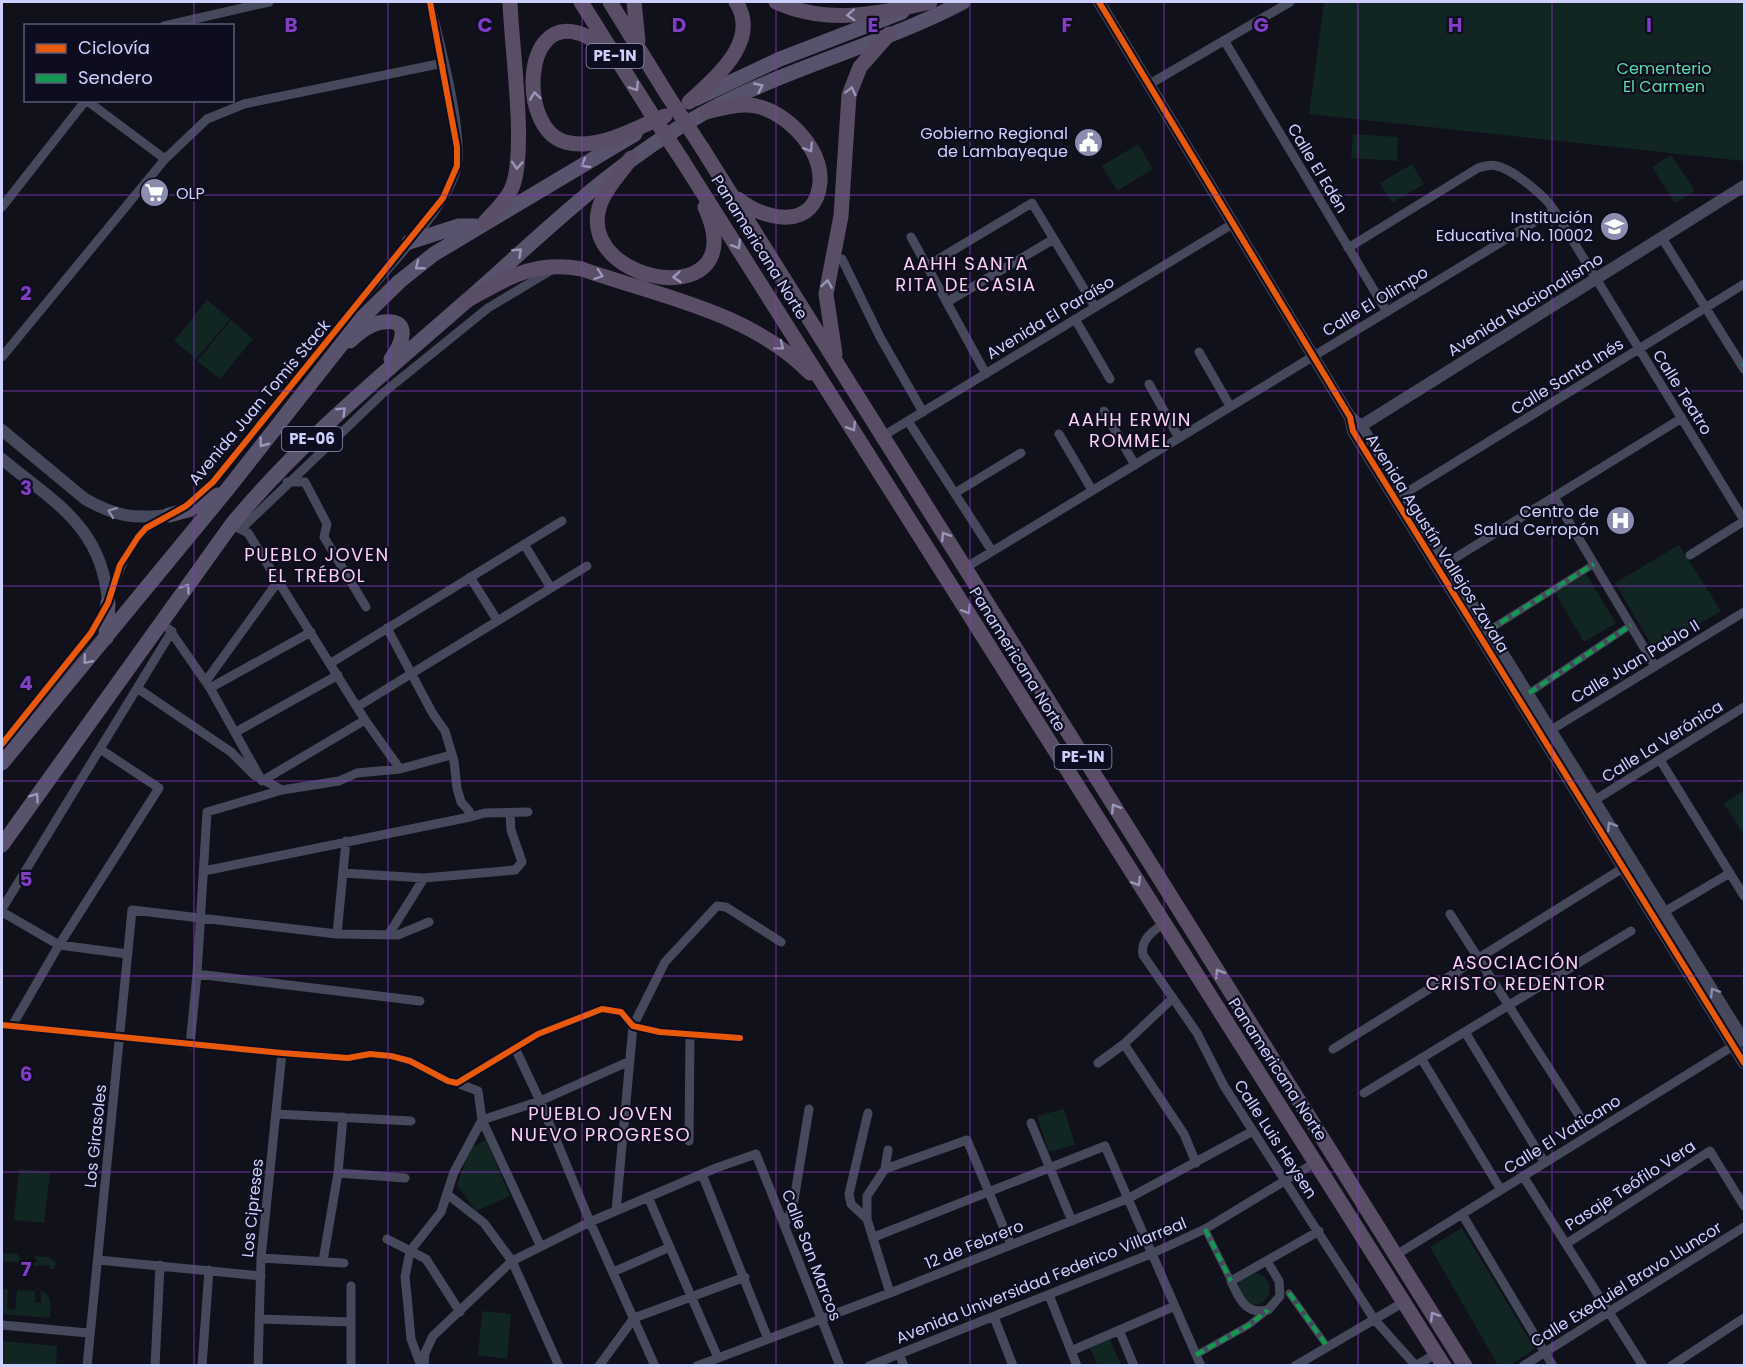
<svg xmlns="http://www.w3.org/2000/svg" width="1746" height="1367" viewBox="0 0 1746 1367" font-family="Poppins,sans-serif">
<rect width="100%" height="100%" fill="#11111b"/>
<path fill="#112522" d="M1324,2H1744V161L1309,114Z
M1353,134L1398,137L1397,161L1351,158Z
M1138,144L1153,169L1117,191L1102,166Z
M1671,155L1695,191L1675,203L1652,167Z
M1412,164L1424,184L1392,203L1380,183Z
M207,300L230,319L196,359L174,341Z
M231,320L253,339L220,379L197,361Z
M1679,545L1721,611L1655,651L1615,583Z
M1586,574L1616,623L1584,642L1555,593Z
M1744,790V835L1724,804Z
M1064,1109L1075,1145L1049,1152L1037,1116Z
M486,1140L510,1196L476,1211L457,1185L470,1148Z
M19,1169L50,1172L44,1223L14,1220Z
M1462,1228L1535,1349L1510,1365H1498L1430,1247Z
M2,1253L17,1254L23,1262L26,1260L35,1263L37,1261L34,1256L50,1257L56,1263L54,1269H49V1265L25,1267V1263L4,1261V1266Z
M1238 1289a16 16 0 1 1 32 0a16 16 0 1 1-32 0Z
M4,1289H8L7,1309L15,1310L17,1290L35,1291V1303H41V1291C54,1296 50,1307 50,1318L2,1314V1290Z
M484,1311L511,1314L507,1359L478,1355L482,1313Z
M1110,1339L1121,1365H1097L1090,1348Z
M2,1341L57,1346L56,1365H2Z"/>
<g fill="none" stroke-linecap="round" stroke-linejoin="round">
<path stroke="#46495c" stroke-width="7" d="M1489,630L1594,564
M1529,693L1631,625
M1205,1229L1231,1281
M1289,1293L1327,1346
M1196,1355L1249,1325L1268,1310"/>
<path stroke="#46495c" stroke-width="9" d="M164,26L269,2
M1224,40L1387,312
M1148,85L1290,2
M86,100L165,159
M2,207L86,100
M911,237L986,374
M1662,238L1744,369
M1348,248L1478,168C1484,166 1491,164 1497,166C1514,170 1545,196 1554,210L1744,520
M842,259L880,337L923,412
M927,266L1032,203L1095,307
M947,302L1054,239
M1075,319L1110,379
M1199,352L1230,406
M2,357L165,159L207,119L244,104L443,63
M1149,384L1179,438
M1104,411L1135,465
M908,421L992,551
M1059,434L1092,490
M883,436L1234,223
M287,482H305L327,524L324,537L366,607
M955,493L1021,453
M1404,494L1744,284
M1554,497L1655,666
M191,502L213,482C261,422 310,362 359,302C386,270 449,206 457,167C464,130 439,41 430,2
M236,527L248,533L365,720L400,769
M241,529L383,393L488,308L555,268
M524,544L551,588
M1690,555L1744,521
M1442,566L1682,418
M965,568L1554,210
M470,577L497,620
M387,628L433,714L445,731L454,761L457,788L461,802L469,811L470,817L485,813L528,812
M169,629L210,688L262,781L365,720
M331,663L562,521
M206,681L279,580
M137,688L231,752L254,775L282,790L339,781L357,773L400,769L451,755
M210,688L311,632
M357,707L587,566
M236,732L338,675
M1546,733L1744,612
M2,744C31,707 65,671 92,632C118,594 117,540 163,518
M1660,760L1744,896
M1595,800L1744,707
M204,871L470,817
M343,873L424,878L515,870L522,862L511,830L510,814
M2,909L172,631
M2,912L59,945L128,954
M1664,912L1730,873
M1450,914L1580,1117
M1163,924C1152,932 1140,940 1143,955L1197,1033L1224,1086L1374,1319L1416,1366
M337,934L346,841
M389,934L424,878
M197,974L420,1001
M2,1025L282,1053L348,1058L370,1054L391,1056L410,1061L448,1081L457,1083L538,1034L602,1009L621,1012L633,1026L660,1032L740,1038
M12,1026L59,945L159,788L100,749
M1465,1032L1545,1163
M1124,1044L1184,1134L1196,1163
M190,1045L197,974L207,812L282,790
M515,1048L540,1101L590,1222L655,1366
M1333,1049L1623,868
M1421,1058L1501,1190
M1098,1063L1124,1044L1173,998
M457,1083L478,1091L482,1120L540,1245
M1364,1093L1631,931
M276,1114L411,1121
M1031,1123L1072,1221
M689,1141L690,1035
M888,1150L885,1169L867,1196V1219L890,1293
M885,1169L967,1140L1011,1245
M338,1173L405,1178
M702,1174L768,1339
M1523,1176L1643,1366
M447,1194L484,1223L512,1261L559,1366
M648,1197L718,1358
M616,1211L633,1026L665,962L717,906L726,907L781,942
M1462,1214L1553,1366
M867,1219L851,1204L849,1194L868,1113
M785,1224L793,1206L809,1109
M874,1237L1105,1146L1201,1366
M387,1239L426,1259L460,1312
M1566,1244L1710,1151L1744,1206
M1396,1255L1738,1043
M261,1258L344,1263
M98,1260L261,1276
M323,1261L338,1173L343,1117
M1267,1261L1279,1281L1280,1296L1268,1310C1245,1315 1239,1298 1231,1281L1319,1231
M613,1272L670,1247
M351,1286V1366
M1049,1295L1077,1366
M994,1317L1013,1366
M260,1319L351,1322
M2,1325L88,1333
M1119,1330L1134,1366
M1071,1351L1175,1306
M899,1354L904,1366
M87,1366L132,910L337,934L398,935L429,922
M155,1366L160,1265
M202,1366L209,1270
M258,1366L261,1258L282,1053
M421,1366L411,1339L407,1296L405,1277L410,1251L441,1212L454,1172L482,1120L540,1101L630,1061
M424,1366L425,1353L433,1336L512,1261L590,1222L716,1168L756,1154L840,1366
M599,1366L634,1318L745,1277
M697,1366L890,1293L1129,1198L1253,1131
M869,1366L1153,1253L1205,1229L1316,1162
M1295,1366L1404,1302
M1415,1366L1436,1354
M1523,1366L1744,1227
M1671,1366L1744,1318"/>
<path stroke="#46495c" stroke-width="12" d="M1099,2L1350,417L1353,431L1744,1063
M1350,417L1361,426L1744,1041
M1356,429L1744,186
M2,430L85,499C117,517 134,519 169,515
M2,459C55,503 103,527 108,603"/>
<path stroke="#58526d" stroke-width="15" d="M695,99L780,59L902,12
M409,242L459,226H476
M350,341C360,332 371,323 384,322C413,318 401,347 391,359
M169,515L188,510L218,495
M106,638L108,603
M2,763L226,491L363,317L400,281L434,254L635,134
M2,845L232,524C300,442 383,374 463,304C542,235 610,165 702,114C785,68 879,46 963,2"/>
<path stroke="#5a4e67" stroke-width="15" d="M581,2L649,110
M610,2L668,96
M634,2L638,41
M776,2C825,25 880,14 930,2
M619,62C607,52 594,37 578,33C522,16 519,129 565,142C599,151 635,128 665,116
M689,102C716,77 761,41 736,2
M706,112C722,108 739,103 756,106C786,112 822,148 820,182C816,231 765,221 738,199
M702,148L1465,1366
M631,158C621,173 604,190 599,208C578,286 755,315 705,207
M682,160L1444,1366
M485,222C494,212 505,202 511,190C528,156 511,44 510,2
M466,301C507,278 533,260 582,269C661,297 750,312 810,373
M835,354L826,294L841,216L849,95L860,67L889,34"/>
<path stroke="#5a4e67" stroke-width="15" d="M668,96L702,148
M649,110L682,160"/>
<path stroke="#139951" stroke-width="4.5" stroke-dasharray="9 4.5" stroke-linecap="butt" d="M1743,366L1744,365
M1489,630L1594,564
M1529,693L1631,625
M1205,1229L1231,1281
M1289,1293L1327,1346
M1196,1355L1249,1325L1268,1310"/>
<defs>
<path id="cycleway" d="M1099,2L1350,417L1353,431L1744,1063
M2,744L91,633L108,603L120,565L138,537L146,528L186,506L213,482L443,198L457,166V147L430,2
M2,1025L282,1053L348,1058L370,1054L391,1056L410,1061L448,1081L457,1083L538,1034L602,1009L621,1012L633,1026L660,1032L740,1038"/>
</defs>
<use href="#cycleway" stroke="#0d0d1f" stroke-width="10"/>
<use href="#cycleway" stroke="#e8590c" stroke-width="6"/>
</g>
<defs><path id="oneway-chevron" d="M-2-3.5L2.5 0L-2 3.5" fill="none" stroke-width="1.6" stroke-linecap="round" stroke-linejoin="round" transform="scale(1.5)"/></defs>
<g stroke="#9996ba">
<use href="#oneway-chevron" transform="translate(851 15) rotate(177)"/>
<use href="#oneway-chevron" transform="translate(635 87) rotate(57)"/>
<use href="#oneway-chevron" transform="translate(851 91) rotate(-76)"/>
<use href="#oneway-chevron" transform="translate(535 96) rotate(-98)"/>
<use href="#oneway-chevron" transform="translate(809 148) rotate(58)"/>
<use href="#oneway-chevron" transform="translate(517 165) rotate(94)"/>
<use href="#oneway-chevron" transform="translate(737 245) rotate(58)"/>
<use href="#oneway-chevron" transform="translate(599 275) rotate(19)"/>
<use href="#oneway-chevron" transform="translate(677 277) rotate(176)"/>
<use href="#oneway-chevron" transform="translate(827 284) rotate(-82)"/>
<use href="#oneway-chevron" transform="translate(780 346) rotate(37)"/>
<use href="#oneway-chevron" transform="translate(852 427) rotate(58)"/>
<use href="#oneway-chevron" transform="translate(945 536) rotate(-122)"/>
<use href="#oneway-chevron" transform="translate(967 610) rotate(58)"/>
<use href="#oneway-chevron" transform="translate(1115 808) rotate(-122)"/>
<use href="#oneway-chevron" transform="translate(1137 882) rotate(58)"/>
<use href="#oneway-chevron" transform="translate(1219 973) rotate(-122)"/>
<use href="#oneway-chevron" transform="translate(1434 1316) rotate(-122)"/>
</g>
<g stroke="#9897bc">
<use href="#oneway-chevron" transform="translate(759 87) rotate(-25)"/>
<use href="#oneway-chevron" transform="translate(585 164) rotate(149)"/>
<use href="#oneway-chevron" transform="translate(518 252) rotate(-43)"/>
<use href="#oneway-chevron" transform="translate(419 266) rotate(142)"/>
<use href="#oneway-chevron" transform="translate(342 411) rotate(-44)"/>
<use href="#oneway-chevron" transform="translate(263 443) rotate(127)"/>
<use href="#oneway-chevron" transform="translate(186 588) rotate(-54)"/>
<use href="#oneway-chevron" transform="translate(87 660) rotate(130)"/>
<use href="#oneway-chevron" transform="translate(35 797) rotate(-54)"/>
</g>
<g stroke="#8a8cac">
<use href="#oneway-chevron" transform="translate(112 512) rotate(-160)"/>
<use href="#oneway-chevron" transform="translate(1611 826) rotate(-122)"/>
<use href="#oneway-chevron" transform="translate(1714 992) rotate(-122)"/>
</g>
<path fill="none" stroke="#833cc5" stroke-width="1.5" stroke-opacity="0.55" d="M194,2V26M388,2V1366M582,2V1366M776,2V1366M970,2V1366M1164,2V1366M1358,2V1366M1552,2V1366M194,100V1366M2,195H1744M2,391H1744M2,586H1744M2,781H1744M2,976H1744M2,1172H1744"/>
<defs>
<symbol id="civic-disc" viewBox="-11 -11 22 22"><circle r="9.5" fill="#8b8dae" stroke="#0d0d1f"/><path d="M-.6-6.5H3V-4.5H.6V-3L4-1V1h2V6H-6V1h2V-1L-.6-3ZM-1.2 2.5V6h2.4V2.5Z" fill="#fff"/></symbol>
<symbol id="supermarket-disc" viewBox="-11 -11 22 22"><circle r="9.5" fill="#8b8dae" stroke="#0d0d1f"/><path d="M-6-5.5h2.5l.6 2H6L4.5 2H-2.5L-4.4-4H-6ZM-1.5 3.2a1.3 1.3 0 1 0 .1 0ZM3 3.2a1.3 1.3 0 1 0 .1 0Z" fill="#fff"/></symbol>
<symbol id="school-disc" viewBox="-11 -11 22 22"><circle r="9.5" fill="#8b8dae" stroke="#0d0d1f"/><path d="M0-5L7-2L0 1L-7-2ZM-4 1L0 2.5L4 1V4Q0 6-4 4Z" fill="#fff"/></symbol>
<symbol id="hospital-disc" viewBox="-11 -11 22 22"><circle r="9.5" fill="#8b8dae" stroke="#0d0d1f"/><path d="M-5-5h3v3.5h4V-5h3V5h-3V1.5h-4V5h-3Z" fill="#fff"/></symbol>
</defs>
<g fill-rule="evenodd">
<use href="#civic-disc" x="1072" y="126" width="33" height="33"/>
<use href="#supermarket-disc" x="138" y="176" width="33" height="33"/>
<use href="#school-disc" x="1598" y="210" width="33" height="33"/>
<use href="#hospital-disc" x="1604" y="504" width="33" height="33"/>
</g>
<g text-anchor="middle" stroke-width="4.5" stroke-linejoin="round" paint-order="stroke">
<g fill="#0d0d1f" stroke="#9396ba" stroke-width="1.5">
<rect x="586.5" y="44" width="57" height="24" rx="4.5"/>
<rect x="282" y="427" width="60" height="24" rx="4.5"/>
<rect x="1054.5" y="745" width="57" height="24" rx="4.5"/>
</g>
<g font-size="15" font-weight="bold" fill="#cdd0fd">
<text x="615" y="61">PE-1N</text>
<text x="312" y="444">PE-06</text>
<text x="1083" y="762">PE-1N</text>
</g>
<g font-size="16" fill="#5dd9a4" stroke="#0d0d1f">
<text x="1664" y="74">Cementerio<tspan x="1664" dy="18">El Carmen</tspan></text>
</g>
<g font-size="16" fill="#cdd0fd" stroke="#0d0d1f" text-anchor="end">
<text x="1068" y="139">Gobierno Regional<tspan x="1068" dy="18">de Lambayeque</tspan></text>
<text x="176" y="199" text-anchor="start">OLP</text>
<text x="1593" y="223">Institución<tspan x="1593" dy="18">Educativa No. 10002</tspan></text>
<text x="1599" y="517">Centro de<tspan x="1599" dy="18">Salud Cerropón</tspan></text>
</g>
<g font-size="16" fill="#cdd0fd" stroke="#0d0d1f">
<text transform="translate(1318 168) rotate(59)" y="6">Calle El Edén</text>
<text transform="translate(760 247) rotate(58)" y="6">Panamericana Norte</text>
<text transform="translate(1375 301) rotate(-31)" y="6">Calle El Olimpo</text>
<text transform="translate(1525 304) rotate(-32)" y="6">Avenida Nacionalismo</text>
<text transform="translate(1050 317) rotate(-31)" y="6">Avenida El Paraíso</text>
<text transform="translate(1567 376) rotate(-32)" y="6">Calle Santa Inés</text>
<text transform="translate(1683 392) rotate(58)" y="6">Calle Teatro</text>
<text transform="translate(259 402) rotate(-50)" y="6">Avenida Juan Tomis Stack</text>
<text transform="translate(1438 543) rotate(58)" y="6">Avenida Agustín Vallejos Zavala</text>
<text transform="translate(1018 659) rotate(58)" y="6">Panamericana Norte</text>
<text transform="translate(1635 661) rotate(-31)" y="6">Calle Juan Pablo II</text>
<text transform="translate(1662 741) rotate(-32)" y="6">Calle La Verónica</text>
<text transform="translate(1278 1069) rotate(57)" y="6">Panamericana Norte</text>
<text transform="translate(1562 1134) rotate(-32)" y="6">Calle El Vaticano</text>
<text transform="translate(95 1136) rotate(-84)" y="6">Los Girasoles</text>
<text transform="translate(1276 1139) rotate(57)" y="6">Calle Luis Heysen</text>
<text transform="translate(1630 1185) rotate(-33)" y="6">Pasaje Teófilo Vera</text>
<text transform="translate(252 1208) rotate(-84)" y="6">Los Cipreses</text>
<text transform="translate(974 1244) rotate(-22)" y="6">12 de Febrero</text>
<text transform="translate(812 1255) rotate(69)" y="6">Calle San Marcos</text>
<text transform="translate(1041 1280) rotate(-22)" y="6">Avenida Universidad Federico Villarreal</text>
<text transform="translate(1626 1284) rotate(-32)" y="6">Calle Exequiel Bravo Lluncor</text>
</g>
<g font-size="18" letter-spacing="1.5" fill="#fdcff4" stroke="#0d0d1f">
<text x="966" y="270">AAHH SANTA<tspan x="966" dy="21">RITA DE CASIA</tspan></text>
<text x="1130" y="426">AAHH ERWIN<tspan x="1130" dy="21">ROMMEL</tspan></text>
<text x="317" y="561">PUEBLO JOVEN<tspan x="317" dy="21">EL TRÉBOL</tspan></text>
<text x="1516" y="969">ASOCIACIÓN<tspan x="1516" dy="21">CRISTO REDENTOR</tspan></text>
<text x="601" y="1120">PUEBLO JOVEN<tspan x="601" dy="21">NUEVO PROGRESO</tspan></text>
</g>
</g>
<g font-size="20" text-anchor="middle" font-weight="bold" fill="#833cc5" stroke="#0d0d1f" stroke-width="4.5" stroke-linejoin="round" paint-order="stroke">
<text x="291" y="32">B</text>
<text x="485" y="32">C</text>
<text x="679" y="32">D</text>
<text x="873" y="32">E</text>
<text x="1067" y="32">F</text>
<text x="1261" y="32">G</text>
<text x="1455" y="32">H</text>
<text x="1649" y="32">I</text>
<text x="26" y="300">2</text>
<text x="26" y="495">3</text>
<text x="26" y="690">4</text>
<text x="26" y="886">5</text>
<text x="26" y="1081">6</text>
<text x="26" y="1276">7</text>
</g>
<rect width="1746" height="1367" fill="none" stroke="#cdd0fd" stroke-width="6"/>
<rect x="24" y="24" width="210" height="78" fill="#0d0d1f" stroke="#5a5b78" stroke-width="1.5"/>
<rect x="36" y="44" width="30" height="9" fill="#e8590c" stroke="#5a5b78" stroke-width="1.5"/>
<text x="78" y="54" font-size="18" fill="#cdd0fd">Ciclovía</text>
<rect x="36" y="74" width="30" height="9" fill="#139951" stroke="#5a5b78" stroke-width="1.5"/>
<text x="78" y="84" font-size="18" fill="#cdd0fd">Sendero</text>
</svg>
